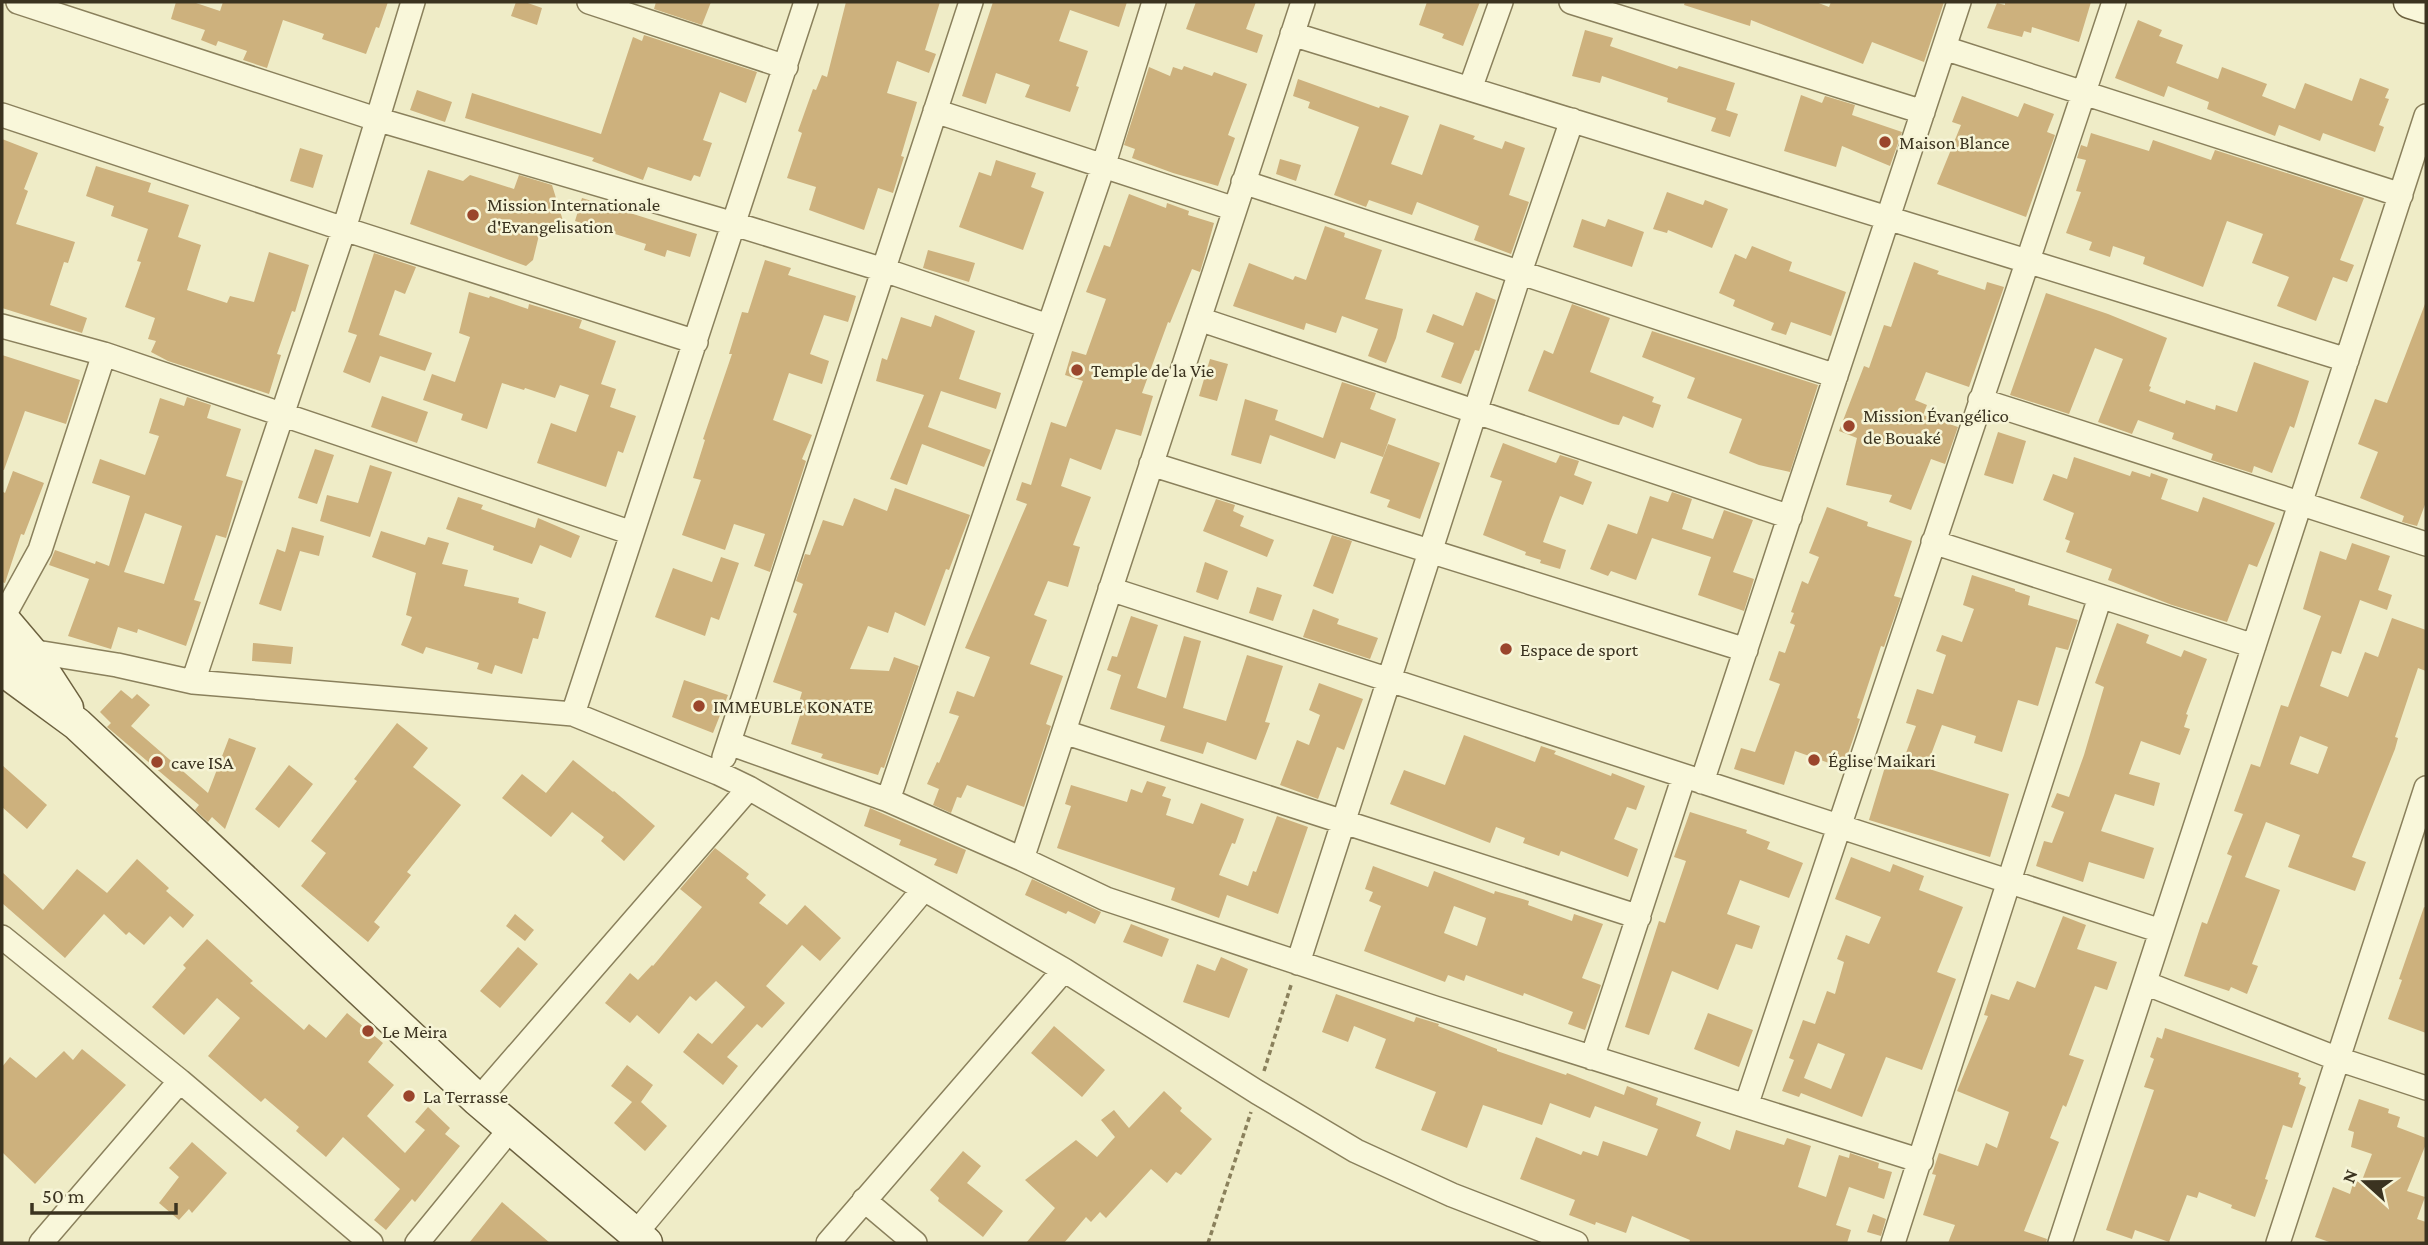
<svg xmlns="http://www.w3.org/2000/svg" width="2428" height="1245" viewBox="0 0 2428 1245" font-family="'Crimson Pro',serif">
<rect width="100%" height="100%" fill="#efecc7"/>
<path fill="#cdb17d" fill-rule="evenodd" d="M176,2H193L220,11L223,2H388L379,28L376,27L366,54L322,39L324,34L283,20L267,68L243,60L247,51L218,41L216,46L201,40L205,30L171,19Z
M516,2H525L542,8L537,25L511,16Z
M656,2H711L702,25L654,9Z
M846,2H940L925,50L936,54L929,73L897,61L887,93L917,102L901,156L904,157L893,193L878,188L864,230L809,210L816,187L787,178L802,133L798,131L813,89L816,90L822,75L827,77Z
M993,2H1127L1119,27L1070,10L1059,41L1088,51L1076,86L1079,87L1070,112L1025,97L1030,85L996,73L986,104L962,96Z
M1196,2H1256L1246,29L1263,35L1257,53L1186,29Z
M1427,2H1480L1463,46L1442,38L1444,34L1419,25Z
M1685,2H1816L1829,7L1831,2H1944L1924,62L1872,42L1863,64L1751,20L1750,26L1684,5Z
M2005,2H2091L2079,42L2032,27L2031,33L2024,31L2022,37L1987,28L1997,3L2005,5Z
M2138,20L2162,30L2159,36L2183,45L2176,63L2218,79L2222,67L2267,84L2262,96L2295,109L2305,83L2352,101L2360,78L2389,89L2385,98L2389,99L2379,125L2384,127L2375,152L2323,133L2320,141L2279,125L2275,136L2207,109L2209,102L2168,86L2164,97L2115,78Z
M1585,30L1613,38L1610,46L1677,69L1679,66L1735,83L1726,110L1738,114L1730,137L1711,131L1716,118L1667,102L1668,98L1602,76L1600,83L1572,76Z
M644,35L757,72L746,103L720,92L703,140L712,143L700,177L694,175L691,181L648,167L643,180L592,161L594,158L465,118L472,93L601,134L633,37L642,41Z
M1184,66L1212,76L1214,72L1247,84L1228,135L1235,138L1218,186L1173,173L1132,158L1135,149L1124,145L1149,67L1170,76L1173,67L1182,70Z
M1298,79L1379,108L1380,106L1409,116L1391,164L1422,175L1440,124L1475,136L1473,139L1502,149L1505,141L1525,148L1509,195L1529,202L1511,254L1474,240L1479,226L1417,202L1412,215L1369,200L1366,207L1334,195L1359,127L1308,108L1310,102L1293,96Z
M417,90L452,102L445,122L410,110Z
M1801,95L1822,103L1825,96L1855,105L1852,115L1902,132L1890,166L1842,146L1836,167L1784,151Z
M1962,96L2018,117L2024,103L2054,114L2047,132L2055,135L2026,217L1937,184L1961,125L1952,122Z
M2091,133L2149,151L2153,140L2211,160L2215,150L2364,198L2340,260L2354,265L2347,282L2333,277L2316,321L2277,306L2289,277L2252,263L2263,234L2227,221L2203,287L2143,264L2145,257L2113,246L2110,257L2089,250L2092,242L2066,233L2081,192L2076,191L2086,160L2077,158L2081,145L2087,147Z
M2,139L38,153L24,189L28,191L16,224L75,242L68,263L64,262L50,305L87,318L82,333L2,308Z
M300,148L323,155L313,188L290,181Z
M1280,159L1301,165L1296,181L1276,174Z
M996,160L1036,173L1031,187L1044,192L1023,250L959,227L979,172L991,176Z
M96,166L151,183L148,192L189,205L178,237L201,245L187,290L227,303L230,296L254,302L269,252L309,265L295,312L292,311L277,354L281,355L269,394L168,361L151,352L156,341L148,339L155,318L125,307L141,262L137,261L148,229L111,216L114,206L86,196Z
M428,170L463,181L470,175L514,189L519,175L552,185L564,224L540,231L533,260L526,266L410,224Z
M1667,192L1703,205L1705,200L1728,209L1712,248L1668,230L1667,233L1653,229Z
M1129,194L1166,208L1167,203L1189,211L1188,215L1214,223L1206,252L1200,272L1192,269L1170,323L1168,322L1142,393L1153,396L1141,436L1116,429L1101,470L1070,458L1061,486L1091,497L1073,545L1080,547L1068,587L1048,581L1034,615L1047,620L1030,664L1063,676L1046,724L1051,726L1024,807L967,785L961,798L957,797L951,813L933,805L939,789L927,784L937,762L939,763L959,716L949,713L957,691L974,697L990,657L965,648L1027,504L1016,500L1022,482L1031,485L1051,422L1066,427L1083,381L1065,375L1072,351L1086,355L1106,299L1086,292L1104,245L1110,247Z
M582,198L697,234L690,257L667,250L665,257L644,250L646,244L575,221Z
M1582,219L1605,227L1608,219L1644,232L1632,267L1573,247Z
M1325,226L1345,233L1344,237L1382,250L1365,299L1403,309L1396,338L1386,363L1368,356L1378,329L1342,316L1336,333L1306,323L1304,330L1233,306L1249,263L1293,280L1295,276L1306,280Z
M1752,246L1792,262L1789,271L1846,292L1831,336L1791,322L1786,335L1771,330L1774,323L1733,306L1735,300L1719,293L1735,254L1746,259Z
M928,250L975,263L969,282L923,268Z
M374,253L416,267L405,294L395,290L379,335L432,353L425,371L380,356L370,383L343,372L357,335L348,332Z
M765,260L791,268L788,275L856,296L848,322L824,315L810,354L829,361L822,384L789,373L773,420L812,435L802,459L806,461L770,572L754,566L765,534L734,524L725,550L682,535L701,480L693,478L705,440L703,439L732,354H729L742,312L748,313Z
M1914,262L1939,271L1937,274L1985,290L1987,282L2004,287L1969,387L1926,372L1915,400L1927,405L1923,415L1958,427L1945,464L1931,459L1911,510L1889,502L1892,495L1846,485L1857,438L1839,431L1864,366L1869,368L1884,325L1891,327Z
M469,292L489,298L490,296L528,309L529,304L582,320L579,328L616,341L601,384L616,389L610,407L636,416L623,453L618,451L606,487L537,463L551,423L576,432L589,395L560,385L555,398L525,388L524,390L502,383L487,429L461,420L463,414L423,400L432,374L455,382L470,337L459,333Z
M1476,292L1496,300L1479,351L1475,350L1461,384L1441,377L1454,343L1426,332L1433,314L1463,326Z
M2046,293L2108,314L2167,338L2149,386L2151,387L2149,391L2185,404L2186,400L2215,410L2216,405L2237,412L2254,362L2309,381L2294,428L2290,426L2272,473L2254,466L2252,473L2211,460L2213,454L2172,439L2174,433L2138,420L2132,434L2098,422L2123,359L2095,348L2069,414L2010,395Z
M1572,304L1610,318L1590,372L1654,397L1652,402L1661,405L1653,428L1623,416L1619,425L1613,424L1528,391L1544,350L1553,354Z
M2425,304L2426,502L2417,526L2402,522L2404,516L2360,498L2378,452L2358,444L2375,399L2387,403Z
M935,315L975,331L959,379L1001,393L996,409L941,391L928,427L991,450L984,467L922,444L907,485L890,479L924,395L876,381L882,358L887,360L901,317L931,327Z
M1652,331L1818,385L1790,472L1759,465L1729,453L1742,419L1687,398L1695,378L1642,357Z
M2,355L80,380L66,424L25,411L4,470H2Z
M1210,359L1228,364L1217,401L1199,396Z
M1342,382L1376,393L1370,409L1396,419L1383,457L1341,442L1335,459L1270,435L1261,464L1231,455L1245,399L1278,410L1275,420L1323,438Z
M382,396L428,412L417,443L371,427Z
M187,397L211,405L207,418L241,429L226,476L243,481L226,538L216,535L194,600L201,602L186,646L138,629L137,633L118,627L111,649L68,636L89,579L49,565L55,550L95,564L96,561L109,566L130,496L92,483L100,459L145,475L159,436L149,433L160,398L184,406ZM145,513L182,526L164,584L124,572Z
M1998,432L2026,441L2013,484L1984,475Z
M1503,443L1556,463L1560,455L1579,461L1574,475L1592,482L1583,505L1560,496L1550,522L1543,542L1566,550L1560,569L1540,563L1541,560L1525,555L1526,552L1483,535L1502,481L1490,477Z
M1388,444L1440,463L1420,519L1387,507L1390,500L1370,493Z
M315,449L334,455L317,504L298,498Z
M2074,457L2130,476L2132,471L2150,477L2151,473L2168,479L2161,499L2198,512L2203,497L2275,523L2257,567L2249,564L2227,622L2172,605L2108,580L2112,569L2066,552L2070,541L2065,539L2074,513L2043,500L2053,474L2067,479Z
M370,465L392,472L370,537L320,521L327,495L358,503Z
M13,471L44,483L24,535L21,534L5,583L2,582V491L5,493Z
M895,488L970,515L949,570L946,569L925,626L895,612L888,633L868,626L850,669L889,671L894,657L919,666L884,768L881,767L878,775L821,758L823,754L791,744L804,703L799,702L802,692L773,682L797,614L793,612L803,584L796,581L805,554L810,555L823,520L843,526L854,498L887,511Z
M1672,492L1692,499L1682,529L1713,539L1724,510L1753,520L1733,572L1754,579L1744,611L1698,595L1711,557L1652,538L1636,580L1611,571L1608,576L1590,569L1608,524L1637,534L1650,496L1668,502Z
M458,497L483,505L481,509L535,528L538,518L580,536L571,558L540,545L532,564L493,550L494,546L446,529Z
M1216,499L1235,505L1233,511L1244,516L1240,526L1274,540L1267,557L1203,531Z
M1827,507L1868,522L1867,526L1912,541L1894,596L1901,598L1884,647L1881,646L1857,718L1860,719L1843,768L1795,751L1784,785L1734,769L1741,748L1755,752L1780,684L1769,680L1779,651L1785,653L1795,625L1790,623L1794,613L1791,612L1802,581L1808,584L1819,557L1809,553Z
M292,527L324,536L319,556L300,551L281,611L259,604L277,549L285,552Z
M381,531L425,545L428,537L449,543L442,564L468,570L464,586L519,598L518,603L546,612L538,639L533,638L522,674L495,665L492,674L477,669L479,663L426,647L423,654L401,645L412,617L406,615L416,573L372,557Z
M1332,535L1352,541L1333,594L1313,586Z
M2352,543L2390,556L2378,590L2392,595L2387,610L2360,600L2341,654L2332,651L2320,686L2348,697L2365,652L2378,657L2392,618L2426,630V671L2418,668L2395,737L2398,738L2395,749L2352,857L2366,862L2355,891L2288,867L2300,835L2266,822L2245,877L2280,890L2252,964L2258,966L2247,994L2231,987L2229,991L2184,976L2202,922L2207,924L2232,856L2227,854L2243,814L2234,811L2251,764L2260,767L2281,705L2288,707L2321,616L2303,609L2320,551L2346,560ZM2300,736L2328,747L2318,774L2290,764Z
M721,557L739,563L719,620L711,617L705,636L655,617L673,568L712,582Z
M1205,562L1228,571L1218,600L1196,592Z
M1972,575L2015,589V591L2030,596L2028,605L2078,620L2068,650L2056,647L2038,706L2018,700L2002,752L1974,743L1976,736L1942,725L1926,768L2009,794L1990,857L1869,820L1888,757L1903,761L1916,726L1906,723L1917,689L1933,694L1946,655L1936,651L1942,635L1962,642L1974,609L1963,605Z
M1257,587L1282,595L1273,621L1249,613Z
M1313,609L1339,619L1337,624L1378,638L1370,659L1303,637Z
M1131,616L1158,625L1137,688L1166,698L1184,636L1201,641L1183,708L1226,721L1247,655L1283,666L1265,722L1270,723L1256,760L1207,742L1203,754L1160,741L1165,726L1110,709L1121,675L1107,670L1112,656L1117,657Z
M2117,623L2149,635L2146,643L2181,657L2184,650L2207,659L2186,714L2188,715L2184,727L2190,729L2180,755L2141,741L2129,774L2160,783L2154,806L2115,794L2101,831L2154,848L2144,879L2089,862L2083,882L2036,866L2044,841L2052,843L2064,812L2051,807L2057,793L2069,797L2084,755L2104,687L2095,683Z
M253,643L293,647L291,664L252,661Z
M684,680L728,695L713,733L672,717Z
M1319,683L1363,699L1344,750L1337,747L1318,799L1280,785L1297,740L1309,745L1320,715L1309,710Z
M121,690L132,699L137,694L150,705L131,726L208,793L229,738L256,748L225,829L212,817L208,822L195,810L199,805L107,727L111,723L100,712Z
M397,723L428,748L413,767L461,805L407,872L411,875L374,922L380,927L368,942L301,886L326,853L311,841L357,781L354,779Z
M1464,735L1535,762L1541,746L1556,751L1554,754L1611,776L1612,773L1645,786L1636,810L1627,807L1614,839L1638,849L1628,877L1561,851L1559,856L1523,843L1525,838L1496,827L1490,843L1390,804L1404,770L1445,785Z
M573,760L613,792L614,791L655,826L624,861L601,841L604,837L572,812L551,837L502,798L522,774L546,793Z
M2,765L47,805L27,829L2,807Z
M289,765L313,784L279,828L255,809Z
M1147,781L1166,787L1162,796L1171,799L1166,815L1193,824L1201,803L1244,819L1235,844L1232,843L1219,875L1248,886L1253,871L1256,872L1277,816L1308,827L1278,914L1227,895L1219,918L1171,900L1175,888L1057,848L1071,806L1065,804L1071,785L1127,802L1131,789L1142,793Z
M870,808L966,850L957,874L934,865L937,859L899,845L901,840L864,826Z
M1690,812L1747,830L1746,833L1770,842L1767,849L1803,863L1789,898L1740,880L1727,914L1760,926L1752,949L1736,944L1718,990L1672,971L1649,1035L1625,1027L1659,921L1665,923L1686,861L1674,857Z
M715,848L749,874L746,878L766,895L759,903L787,925L805,905L841,938L820,961L802,945L766,986L785,1003L762,1028L757,1024L727,1057L738,1066L723,1085L683,1052L698,1033L712,1044L745,1007L716,981L696,1001L690,996L659,1034L637,1015L630,1023L605,1003L630,973L638,980L652,965L653,966L702,907L680,889Z
M1851,857L1890,872L1893,864L1924,876L1919,890L1963,907L1937,972L1956,979L1922,1070L1886,1057L1862,1117L1801,1093L1799,1097L1782,1091L1794,1060L1789,1058L1803,1020L1815,1024L1827,991L1835,994L1844,962L1837,959L1846,935L1869,944L1881,917L1835,899ZM1818,1043L1845,1054L1831,1089L1804,1078Z
M137,859L169,888L166,891L194,915L183,928L170,916L144,945L129,932L126,935L104,914L65,958L2,903V872L43,910L77,869L107,893Z
M1373,866L1428,887L1434,871L1494,894L1495,891L1529,901L1528,905L1572,921L1574,914L1603,924L1582,978L1601,985L1585,1030L1568,1024L1573,1012L1524,993L1523,996L1466,975L1464,981L1448,975L1445,982L1364,951L1381,906L1369,901L1373,892L1365,889ZM1454,906L1486,918L1477,946L1444,933Z
M1032,879L1101,912L1095,924L1068,911L1066,914L1025,895Z
M2424,907L2426,908V1033L2388,1019L2402,980L2399,979Z
M515,914L534,930L525,941L506,926Z
M2063,916L2086,925L2077,949L2117,962L2107,990L2095,986L2069,1055L2084,1060L2066,1107L2063,1105L2050,1138L2059,1142L2024,1231L2047,1239L2046,1243H1948L1955,1225L1923,1215L1936,1175L1932,1174L1939,1153L1978,1166L1986,1143L1997,1148L2009,1112L1957,1091L1988,1016L1984,1015L1991,994L2009,1000L2017,981L2035,988Z
M1131,924L1169,939L1162,957L1123,942Z
M207,939L253,981L250,983L304,1030L309,1024L326,1038L347,1013L383,1043L368,1062L394,1085L367,1116L405,1153L425,1130L415,1122L428,1107L450,1128L445,1134L460,1146L415,1202L412,1199L386,1230L374,1220L400,1189L343,1137L326,1157L296,1131L299,1127L265,1098L261,1102L208,1056L240,1018L217,998L184,1035L152,1007L186,968L183,965Z
M518,947L538,964L500,1008L480,991Z
M1221,957L1248,969L1229,1018L1183,1002L1197,964L1215,971Z
M1336,994L1414,1022L1416,1017L1439,1024L1438,1026L1497,1049V1051L1566,1075L1567,1073L1624,1095L1627,1086L1658,1098L1656,1105L1701,1122L1696,1136L1730,1150L1736,1130L1784,1145L1787,1138L1811,1146L1798,1187L1826,1197L1839,1155L1849,1158L1850,1153L1879,1163L1878,1168L1892,1172L1884,1199L1849,1187L1836,1225L1851,1230L1847,1243H1689L1690,1240L1632,1216L1626,1233L1596,1222L1595,1225L1569,1215L1575,1200L1520,1179L1536,1137L1581,1155L1583,1151L1598,1156L1603,1141L1647,1156L1658,1129L1595,1106L1590,1118L1550,1103L1542,1125L1483,1105L1467,1148L1421,1130L1436,1092L1375,1068L1386,1039L1354,1026L1348,1042L1322,1032Z
M1708,1013L1753,1030L1739,1067L1694,1049Z
M1054,1026L1105,1070L1082,1097L1031,1053Z
M2165,1028L2299,1073L2298,1077L2301,1078L2299,1084L2306,1087L2292,1128L2283,1125L2265,1179L2268,1180L2255,1217L2231,1208L2232,1205L2199,1192L2197,1198L2187,1195L2169,1242L2135,1230L2132,1239L2106,1230L2154,1090L2144,1087L2154,1059L2150,1057L2157,1037L2162,1039Z
M82,1049L126,1085L35,1184L2,1152V1067L10,1057L36,1078L64,1051L73,1060Z
M627,1065L653,1085L641,1102L667,1126L645,1151L614,1123L632,1102L611,1086Z
M1164,1091L1182,1108L1180,1111L1212,1139L1181,1175L1176,1172L1167,1183L1151,1169L1106,1218L1100,1212L1091,1222L1086,1217L1064,1243H1026L1055,1208L1025,1180L1076,1140L1097,1157L1115,1137L1101,1120L1114,1110L1129,1128Z
M2359,1099L2389,1109L2388,1113L2400,1117L2397,1127L2426,1138V1144L2407,1191L2425,1197L2417,1219L2426,1222V1243H2332L2315,1237L2333,1187L2350,1194L2354,1180L2361,1183L2372,1154L2351,1147L2354,1132L2348,1130Z
M192,1142L227,1173L192,1213L189,1209L179,1220L159,1203L179,1177L169,1168Z
M963,1151L981,1166L967,1183L1003,1211L983,1237L938,1201L939,1198L930,1190Z
M502,1202L550,1243H469Z
M1873,1214L1886,1219L1881,1236L1867,1232Z"/>
<g fill="none" stroke-linecap="round" stroke-linejoin="round">
<defs>
<path id="street" d="M18,2L376,119L734,224L884,270L1048,326
M589,2L786,67
M1571,2L1923,112
M1292,34L2347,360
M1944,48L2401,195
M1470,89L1501,2
M935,111L1235,209
M2,115L344,229L696,342
M1243,182L1836,376
M1199,319L1790,517
M2,326L104,354L632,533
M1980,400L2426,544
M1151,464L1746,650
M1933,542L2254,646
M1110,589L2161,931
M2,619L40,550L104,354
M2,650L30,651L117,665L193,682L573,714L718,773L749,788L1064,970L1257,1092L1356,1151L1452,1195L1576,1243
M193,682L344,229L413,2
M573,714L806,2
M1064,732L1639,917
M729,743L888,800L1022,859L1106,899L1435,1008L1921,1161
M724,757L971,2
M1702,782L1959,2
M888,800L1103,167L1154,2
M1022,859L1303,2
M2,937L180,1081L371,1243
M1298,963L1520,272L1572,120
M2145,983L2338,1059L2426,1088
M1592,1058L1684,776
M478,1100L749,788
M1746,1106L2114,2
M864,1200L915,1243
M635,1234L924,889
M41,1243L180,1081
M417,1243L511,1128
M828,1243L1064,970
M1893,1243L2100,597
M2060,1243L2426,116
M2278,1243L2426,788"/>
<path id="secondary" d="M2410,2L2426,7
M2,618L30,651L67,708
M2,669L77,724L478,1100L646,1243"/>
</defs>
<use href="#street" stroke="#8a805c" stroke-width="26"/>
<use href="#secondary" stroke="#6c613f" stroke-width="35"/>
<path stroke="#8a805c" stroke-width="3.5" stroke-dasharray="5 3.5" stroke-linecap="butt" d="M1264,1071L1292,982
M1208,1243L1251,1112"/>
<use href="#street" stroke="#f9f7da" stroke-width="23"/>
<use href="#secondary" stroke="#f9f7da" stroke-width="32"/>
</g>
<g fill="#9a452c" stroke="#f6f4d6" stroke-width="2.5">
<circle cx="1885" cy="142" r="7"/>
<circle cx="473" cy="215" r="7"/>
<circle cx="1077" cy="370" r="7"/>
<circle cx="1849" cy="426" r="7"/>
<circle cx="1506" cy="649" r="7"/>
<circle cx="699" cy="706" r="7"/>
<circle cx="1814" cy="760" r="7"/>
<circle cx="157" cy="762" r="7"/>
<circle cx="368" cy="1031" r="7"/>
<circle cx="409" cy="1096" r="7"/>
</g>
<g text-anchor="middle" stroke-width="5" stroke-linejoin="round" paint-order="stroke">
<g font-size="19" fill="#3b3320" stroke="#f6f4d6" text-anchor="start">
<text x="1899" y="149">Maison Blance</text>
<text x="487" y="211">Mission Internationale<tspan x="487" dy="22">d'Evangelisation</tspan></text>
<text x="1091" y="377">Temple de la Vie</text>
<text x="1863" y="422">Mission Évangélico<tspan x="1863" dy="22">de Bouaké</tspan></text>
<text x="1520" y="656">Espace de sport</text>
<text x="713" y="713">IMMEUBLE KONATE</text>
<text x="1828" y="767">Église Maikari</text>
<text x="171" y="769">cave ISA</text>
<text x="382" y="1038">Le Meira</text>
<text x="423" y="1103">La Terrasse</text>
</g>
</g>
<rect width="2428" height="1245" fill="none" stroke="#3b3320" stroke-width="7"/>
<g transform="translate(2365 1182) rotate(291)" stroke="#f6f4d6" stroke-width="5" paint-order="stroke">
<path d="M0-5L12 26L0 18L-12 26Z" fill="#3b3320"/>
<text y="-10" font-size="19" font-weight="bold" text-anchor="middle" fill="#3b3320">N</text>
</g>
<path d="M32 1203v10h144v-10" fill="none" stroke="#3b3320" stroke-width="3.5"/>
<text x="42" y="1203" font-size="21" fill="#3b3320" stroke="#f6f4d6" stroke-width="5" paint-order="stroke">50 m</text>
</svg>
